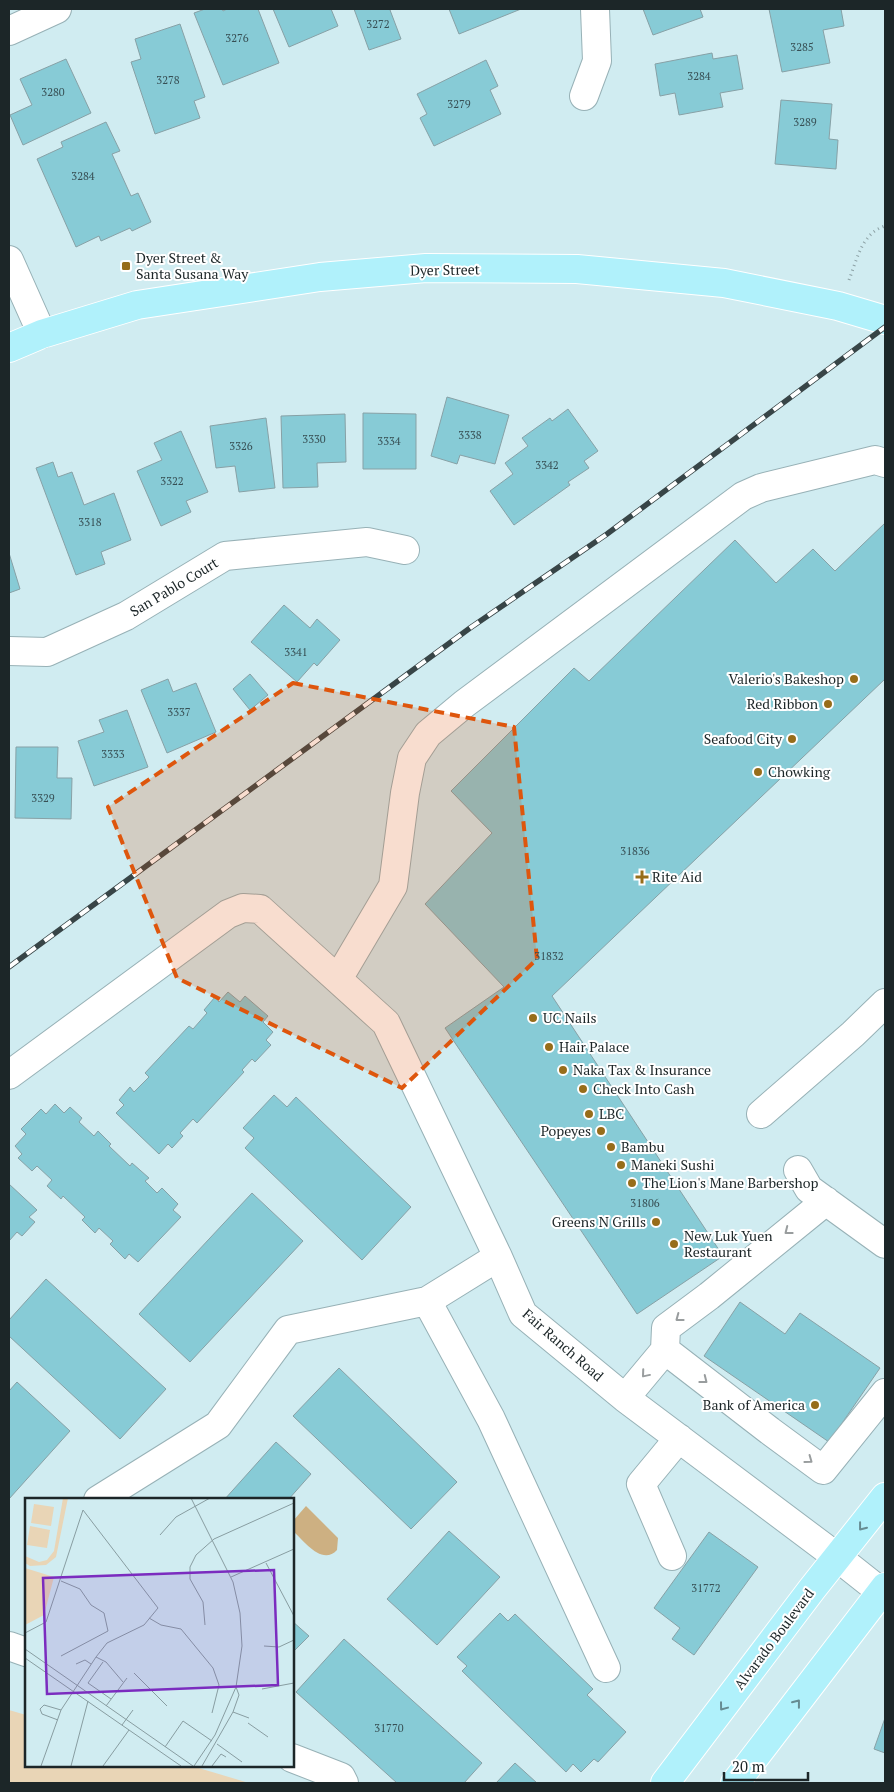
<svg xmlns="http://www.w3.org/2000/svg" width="894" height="1792" viewBox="0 0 894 1792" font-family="'PT Serif',serif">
<rect width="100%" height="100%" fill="#d0ecf1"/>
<path fill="#e9d5b6" d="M9,1710L26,1715V1766H192L249,1783H9Z"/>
<path fill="#cdb082" d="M306,1506L338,1538L337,1550C322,1566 304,1541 293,1531V1521Z"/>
<path fill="#87cbd6" stroke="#87a1a6" d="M205,9H222L223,11L227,9H258L279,63L223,85L194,13Z
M273,9H331L338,26L289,47Z
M354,9H392L390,10L401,39L369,50Z
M449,9H521L459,34Z
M643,9H700L703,17L653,35Z
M769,9H841L844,26L823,30L830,63L782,72Z
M180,24L205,97L194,101L200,118L155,134L131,62L141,59L135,39Z
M712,53L713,59L737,55L743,89L720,93L723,107L679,115L675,93L660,96L655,64Z
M66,59L91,113L23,145L10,115L32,105L20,79Z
M486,60L498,86L490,90L501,114L434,146L420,118L427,114L417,94Z
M781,100L832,104L829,139L838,140L836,169L775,164Z
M106,122L120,151L112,154L131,196L138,193L151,222L132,231L130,228L101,241L99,236L76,247L37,159L63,147L61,142Z
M447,397L509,415L495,464L460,455L457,464L431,456Z
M568,409L598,451L584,461L589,468L568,482L570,485L514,525L490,491L513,474L505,463L528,446L522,438L550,418L552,421Z
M363,413L416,414V469H363Z
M345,414L346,462L317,463L318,487L283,488L281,416Z
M266,418L275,488L239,492L235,466L216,468L210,426Z
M181,431L208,492L186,501L191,512L161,526L137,471L162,460L154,443Z
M53,462L58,477L72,472L84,505L114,493L131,540L101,552L105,564L76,575L36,468Z
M885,523V679L552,996L723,1256L637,1314L445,1028L504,987L425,904L492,833L451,791L574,668L589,681L735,540L776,583L813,549L835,571Z
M9,553L20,589L9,593Z
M284,605L310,628L317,619L340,640L317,666L314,663L297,682L251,642Z
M250,674L268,695L250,710L233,689Z
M168,679L173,692L196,683L216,732L167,753L141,690Z
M127,710L148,767L94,786L78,741L104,732L99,720Z
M16,747H58L57,778H72L71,819L15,818Z
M228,992L240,1002L245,996L268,1016L263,1022L273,1032L266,1040L271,1045L255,1062L252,1059L242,1070L244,1072L197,1123L193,1119L180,1133L183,1136L172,1148L168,1144L159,1154L116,1113L124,1105L119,1100L130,1087L134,1092L149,1077L145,1073L189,1026L193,1029L207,1013L204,1010L215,997L219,1002Z
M274,1095L287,1107L296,1097L411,1207L362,1260L245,1148L254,1138L243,1128Z
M55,1104L64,1113L70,1107L82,1118L79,1122L94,1136L98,1131L111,1144L109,1146L130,1166L132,1163L149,1178L145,1181L157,1193L162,1188L178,1204L173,1210L181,1217L138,1262L129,1254L125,1259L110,1244L113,1241L99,1228L95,1233L82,1220L85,1217L63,1196L61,1199L47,1186L52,1180L37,1166L32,1171L18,1158L22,1154L15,1146L26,1134L21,1129L41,1109L46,1114Z
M9,1184L37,1210L29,1217L35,1222L22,1236L17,1232L9,1241Z
M252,1193L303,1241L190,1362L139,1314Z
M46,1279L166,1389L120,1439L9,1336V1320Z
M740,1302L785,1334L800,1313L880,1368L829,1442L704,1356Z
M339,1368L457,1482L411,1529L293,1416Z
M17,1382L70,1431L9,1499V1391Z
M276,1442L311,1474L288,1500H224Z
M449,1531L500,1577L437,1645L387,1599Z
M709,1532L758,1567L694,1655L672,1639L680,1628L654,1608Z
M500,1613L508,1621L515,1614L593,1689L587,1695L626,1732L598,1762L594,1759L581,1772L573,1764L566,1772L462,1671L467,1666L457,1657Z
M292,1621L309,1636L292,1653Z
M344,1639L482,1763L464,1783H397L296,1692Z
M885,1718V1753L874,1749Z
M515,1763L537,1783H496Z"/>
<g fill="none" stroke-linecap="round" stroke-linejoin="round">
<defs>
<path id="minor" d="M9,31L57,9
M584,96L597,61L595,9
M9,260L42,334
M9,651L47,652L126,616L225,556L367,542L405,550
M338,979L393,886L405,793L412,758L428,734L464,704L743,496L761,488L875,460L885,463
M9,1075L228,914L243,908L260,909L386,1023L498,1257L523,1314L625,1398L837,1557L885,1595
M761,1114L853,1034L885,1003
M798,1170L809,1189L885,1244
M427,1301L498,1257
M665,1350L770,1431L823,1470L885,1393
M625,1398L665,1350L666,1328L709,1296L826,1201
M98,1500L218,1425L288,1330L427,1301L491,1419L606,1668
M672,1556L641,1484L679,1438
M9,1646L26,1652
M292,1758L341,1777L344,1783"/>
<path id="major" d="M9,348L42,334L137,305L320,277L426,268L577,269L724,283L838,306L885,320
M665,1783L812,1589L885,1497
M735,1783L885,1587"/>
</defs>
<use href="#minor" stroke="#97b1b6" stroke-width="30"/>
<use href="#major" stroke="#fff" stroke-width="30"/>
<path stroke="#8ca1a5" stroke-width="3" stroke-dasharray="1 4" stroke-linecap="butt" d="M849,280C857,259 862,233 885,226"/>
<use href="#minor" stroke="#fff" stroke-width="28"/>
<use href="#major" stroke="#b0f1fb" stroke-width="28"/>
<defs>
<path id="rail" d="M9,967L470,628L607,534L885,327"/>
</defs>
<use href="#rail" stroke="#384547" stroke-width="5.5"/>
<use href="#rail" stroke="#fff" stroke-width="4" stroke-dasharray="11" stroke-linecap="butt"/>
</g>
<defs><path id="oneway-chevron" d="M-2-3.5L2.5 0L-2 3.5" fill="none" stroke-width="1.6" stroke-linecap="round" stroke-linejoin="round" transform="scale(1.25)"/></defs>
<g stroke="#999d9e">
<use href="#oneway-chevron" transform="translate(788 1231) rotate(142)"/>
<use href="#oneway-chevron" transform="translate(679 1318) rotate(143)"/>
<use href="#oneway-chevron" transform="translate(645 1374) rotate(130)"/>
<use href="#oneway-chevron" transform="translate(704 1380) rotate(38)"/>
<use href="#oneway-chevron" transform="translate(809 1460) rotate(36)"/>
</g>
<g stroke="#668c92">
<use href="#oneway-chevron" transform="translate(862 1527) rotate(128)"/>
<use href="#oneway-chevron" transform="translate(797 1703) rotate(-52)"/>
<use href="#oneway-chevron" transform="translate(723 1707) rotate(127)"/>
</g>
<path fill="#de560d" fill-opacity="0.2" stroke="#de560d" stroke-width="4" stroke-dasharray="10 6" stroke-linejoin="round" d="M293,683L514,727L537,959L402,1088L177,978L108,807Z"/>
<g fill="#976d1a" stroke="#fff" stroke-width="2">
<rect x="121" y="261" width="10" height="10" rx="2.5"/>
<circle cx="854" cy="679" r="5"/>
<circle cx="828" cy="704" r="5"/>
<circle cx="792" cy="739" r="5"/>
<circle cx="758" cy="772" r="5"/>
<path d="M639.5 869.5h5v5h5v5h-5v5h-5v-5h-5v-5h5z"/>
<circle cx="533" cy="1018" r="5"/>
<circle cx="549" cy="1047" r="5"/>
<circle cx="563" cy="1070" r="5"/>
<circle cx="583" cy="1089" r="5"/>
<circle cx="589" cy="1114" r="5"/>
<circle cx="601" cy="1131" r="5"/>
<circle cx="611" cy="1147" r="5"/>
<circle cx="621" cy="1165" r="5"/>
<circle cx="632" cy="1183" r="5"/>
<circle cx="656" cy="1222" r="5"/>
<circle cx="674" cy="1244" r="5"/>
<circle cx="815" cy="1405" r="5"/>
</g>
<g text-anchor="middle" stroke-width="4" stroke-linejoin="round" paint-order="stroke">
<g font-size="11" fill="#374f54">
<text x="378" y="28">3272</text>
<text x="237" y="42">3276</text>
<text x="802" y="51">3285</text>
<text x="699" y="80">3284</text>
<text x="168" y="84">3278</text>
<text x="53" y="96">3280</text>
<text x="459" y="108">3279</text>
<text x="805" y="126">3289</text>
<text x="83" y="180">3284</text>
<text x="470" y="439">3338</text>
<text x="314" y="443">3330</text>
<text x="389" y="445">3334</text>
<text x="241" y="450">3326</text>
<text x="547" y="469">3342</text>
<text x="172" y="485">3322</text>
<text x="90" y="526">3318</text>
<text x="296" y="656">3341</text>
<text x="179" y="716">3337</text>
<text x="113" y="758">3333</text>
<text x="43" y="802">3329</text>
<text x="635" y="855">31836</text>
<text x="549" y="960">31832</text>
<text x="645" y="1207">31806</text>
<text x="706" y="1592">31772</text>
<text x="389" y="1732">31770</text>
</g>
<g font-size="14" fill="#1c2628" stroke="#fff" text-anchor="start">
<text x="136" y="263">Dyer Street &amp;<tspan x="136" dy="16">Santa Susana Way</tspan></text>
<text x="844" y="684" text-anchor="end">Valerio's Bakeshop</text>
<text x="818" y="709" text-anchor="end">Red Ribbon</text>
<text x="782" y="744" text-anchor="end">Seafood City</text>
<text x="768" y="777">Chowking</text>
<text x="652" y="882">Rite Aid</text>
<text x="543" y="1023">UC Nails</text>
<text x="559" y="1052">Hair Palace</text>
<text x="573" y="1075">Naka Tax &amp; Insurance</text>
<text x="593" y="1094">Check Into Cash</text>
<text x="599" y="1119">LBC</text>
<text x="591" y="1136" text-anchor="end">Popeyes</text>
<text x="621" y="1152">Bambu</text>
<text x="631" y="1170">Maneki Sushi</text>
<text x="642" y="1188">The Lion's Mane Barbershop</text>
<text x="646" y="1227" text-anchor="end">Greens N Grills</text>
<text x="684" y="1241">New Luk Yuen<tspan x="684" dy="16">Restaurant</tspan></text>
<text x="805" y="1410" text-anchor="end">Bank of America</text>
</g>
<g font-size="14" fill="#1c2628" stroke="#fff">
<text transform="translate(445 270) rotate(-1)" y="5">Dyer Street</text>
<text transform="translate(174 587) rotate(-31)" y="5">San Pablo Court</text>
<text transform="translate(563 1345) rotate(41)" y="5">Fair Ranch Road</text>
<text transform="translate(774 1639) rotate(-53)" y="5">Alvarado Boulevard</text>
</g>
</g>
<g transform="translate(25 1498)">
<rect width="269" height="269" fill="#d0ecf1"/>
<path d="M38,0H43L31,59L21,67L5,68L0,65V58L14,64L22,62L29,53ZM9,6L29,9L26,28L6,25ZM5,28L25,32L22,50L2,47ZM0,70L29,79L19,117L0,127Z" fill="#e9d5b6"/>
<path fill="none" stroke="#889da1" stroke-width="1" d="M166,0L208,84L215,115L217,148L211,189L190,237L169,268M135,37L151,19L185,0M241,65L269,118M206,79L269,51M36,83L55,91L66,107L79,115L83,133L36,158M124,120L136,127L156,131L188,170L194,187L187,215M180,127L178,104L165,81V69L171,57L189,41L269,5M0,135L21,124L58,12L133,110L119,127L82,145L71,159L36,212L16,268M239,148L254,149L269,142M0,151L168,268M71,159L81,164L98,184M0,160L156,268M78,164L63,185L86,201M51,166L60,162L66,166M109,175L142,208M237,191L269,185M81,208L102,180M208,214L224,220M33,222L17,216L15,211L19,207L36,212M223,225L243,239M97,227L108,212M192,246L217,264M140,249L158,223L187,243M46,268L63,203M78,268L104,232M177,268L208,214L214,197L211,189M187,268L196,256L201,259"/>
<path fill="#7b2cbf" fill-opacity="0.15" stroke="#7b2cbf" stroke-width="2.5" d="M249,72L253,187L22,196L18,80Z"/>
<rect width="269" height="269" fill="none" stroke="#1c2628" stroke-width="2.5"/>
</g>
<rect width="894" height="1792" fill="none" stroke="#1c2628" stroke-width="20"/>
<path d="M724 1772v8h84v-8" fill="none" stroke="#1c2628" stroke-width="2.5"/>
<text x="732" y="1772" font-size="15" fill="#1c2628" stroke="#ffffff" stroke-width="4" paint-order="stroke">20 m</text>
</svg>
